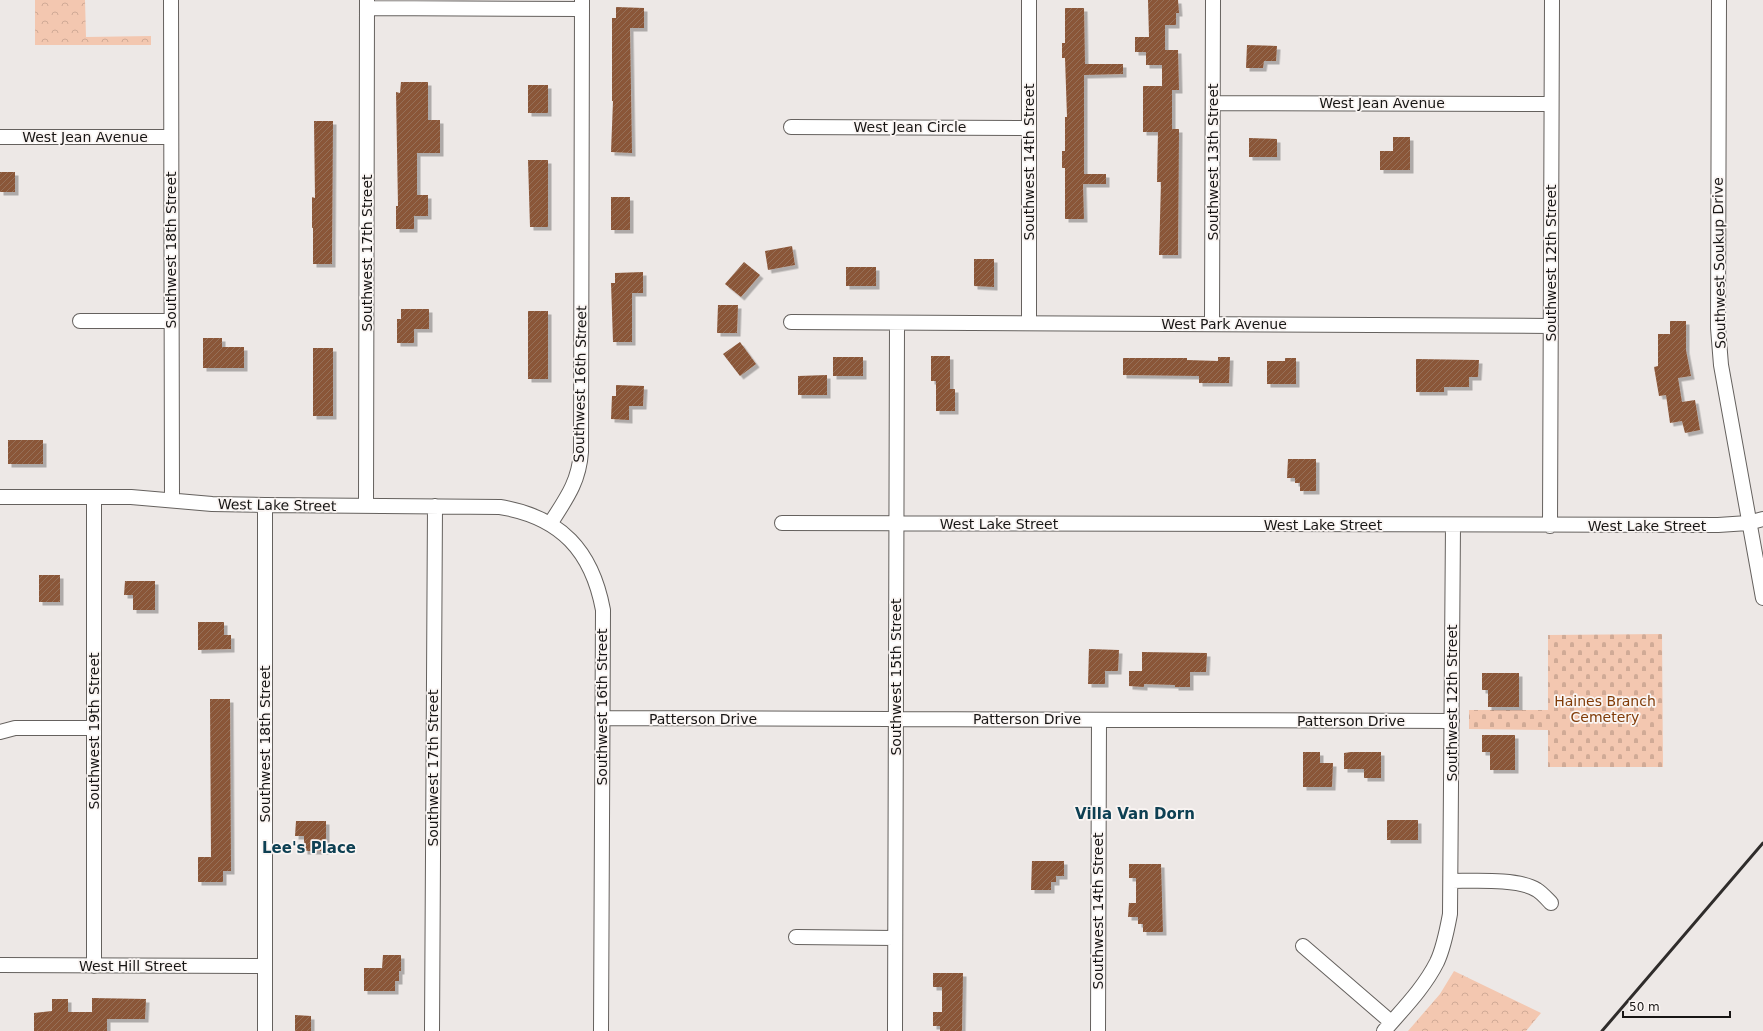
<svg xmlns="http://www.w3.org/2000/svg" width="1763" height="1031" viewBox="0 0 1763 1031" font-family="'DejaVu Sans',sans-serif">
<defs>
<pattern id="cemetery-stones" width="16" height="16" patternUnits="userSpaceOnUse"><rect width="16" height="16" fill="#f3c7b0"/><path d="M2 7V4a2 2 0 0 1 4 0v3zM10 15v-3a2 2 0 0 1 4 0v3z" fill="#d0aa96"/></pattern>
<pattern id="park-crowns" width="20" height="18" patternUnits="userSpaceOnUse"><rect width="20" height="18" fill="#f3c7b0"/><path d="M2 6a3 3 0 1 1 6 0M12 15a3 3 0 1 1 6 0" fill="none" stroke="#d0aa96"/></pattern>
<pattern id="building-hatch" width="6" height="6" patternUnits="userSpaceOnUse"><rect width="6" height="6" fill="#8a5638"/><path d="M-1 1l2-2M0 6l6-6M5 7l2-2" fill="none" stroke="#966f58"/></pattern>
<filter id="shadow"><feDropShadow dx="3.5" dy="3.5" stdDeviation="0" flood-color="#0004"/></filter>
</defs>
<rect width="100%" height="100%" fill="#ede8e6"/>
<path fill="url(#cemetery-stones)" d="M1662,634L1663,767H1548V730L1469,729V710H1548V635Z"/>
<path fill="url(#park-crowns)" d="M35,0H85L86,37L151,36V45H35Z
M1454,971L1541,1013L1526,1031H1408L1440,994Z"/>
<path fill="url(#building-hatch)" filter="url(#shadow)" d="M1148,0H1178L1179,13H1176V25H1165V50H1178L1179,90H1172V129H1179L1178,255H1159L1161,182H1157L1158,132H1143V86H1162V65H1146V52H1135V37H1149Z
M616,7L644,8V28H630L632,153L611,152L613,101H612V18H616Z
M1065,8H1084L1085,64H1123V74L1084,75V174H1106V184H1083L1084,219H1065V168H1062V151H1065V117H1067L1065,58H1062V43H1065Z
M1247,45L1277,46L1276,61H1264L1263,68H1246Z
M401,82H428V120H440V153H417V195H428V216H414V229H396V206H398L396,92L400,93Z
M528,85H548V113H528Z
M314,121H333L332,264H313V228H312V197L315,198Z
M1393,137H1410V170H1380V151H1393Z
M1249,138L1277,139V157H1249Z
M528,160H548V227H530Z
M0,172H15V192H0Z
M611,197H630V230H611Z
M792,246L795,265L768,270L765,251Z
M974,259H994V287L974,286Z
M744,262L760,275L741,297L725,284Z
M846,267H876V286H846Z
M643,272V293H632V342H613L611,283H615V273Z
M718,305H738L737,333H717Z
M401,309H429V329H414V343H397V319H401Z
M528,311H548V379H528Z
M1670,321H1686V350L1691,376L1678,378L1682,402L1695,400L1700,430L1685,433L1682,421L1670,423L1666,395L1659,396L1654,367L1658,366V334H1670Z
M203,338H222V347H244V368H203Z
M740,342L756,364L740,376L723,354Z
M313,348H333V416H313Z
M931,356H950V389H955V411H936V381H931Z
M833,357H863V376H833Z
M1218,357H1230L1229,383H1199V376L1123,375V358H1187V360L1218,361Z
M1285,358H1296V384H1267V361H1285Z
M1416,359L1479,360L1478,377H1469V387H1444V392H1416Z
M827,375V395H798V376Z
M616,385L644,386L643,406H629V420L611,419L612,396H616Z
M8,440H43V464H8Z
M1288,459H1316V491H1300V483H1295V478H1287Z
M39,575H60V602H39Z
M125,581H155V610H133V595H124Z
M198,622H224V635H231V649L198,650Z
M1089,649L1119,650L1118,671H1105V684H1088Z
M1142,652L1207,653L1206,672H1190V687H1175V685L1144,684V687L1129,686V671H1142Z
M1482,673H1519V707H1488V690H1482Z
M210,699H230L231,871H223V882H198V857H211Z
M1482,735H1515V770H1490V752H1482Z
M1303,752H1320V763H1333L1332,787H1303Z
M1351,752H1381V778H1364V769H1344V753Z
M1387,820H1418V840H1387Z
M296,821H326V851H304V836H295Z
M1032,861H1064V876H1056V882H1051V890H1031Z
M1129,864H1161L1163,932H1143V924H1138V917H1128L1129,903H1136V878H1129Z
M383,955H401V971H399V981H395V991H364V968H382Z
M933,973H963L962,1031H940V1026H933V1012H942V987H933Z
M92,998L146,999L145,1019H107V1031H34V1013L52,1011V999H68V1012H92Z
M295,1015L311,1016V1031H295Z"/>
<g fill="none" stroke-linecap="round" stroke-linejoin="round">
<defs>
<path id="minor" d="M171,0L172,500
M1719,0L1718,328L1721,365L1763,598
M367,8L582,9
M1213,103L1551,104
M791,127L1029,128
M0,137H171
M80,321H171
M791,322L1551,326
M1029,323V0
M1212,324L1213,0
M0,497H131L212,504L265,505L500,507C561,517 592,551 603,610L601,1031
M366,506L367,0
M782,523L1718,525L1748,523L1763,519
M550,524C566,499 579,482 581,452L582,0
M1550,526L1552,0
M602,718L1452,721
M0,732L15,728H94
M1451,881C1473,881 1519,878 1537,890C1542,893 1547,899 1551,903
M796,937L895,938
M1303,946L1391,1022
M0,965L265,966
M94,966V497
M265,1031V505
M432,1031L435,506
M895,1031L897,323
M1098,1031L1099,720
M1384,1031C1403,1009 1424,988 1437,962C1444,947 1447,930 1450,914L1453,525"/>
</defs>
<use href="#minor" stroke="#65615e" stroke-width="16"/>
<use href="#minor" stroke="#fff" stroke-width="14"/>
<path stroke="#2f2c2b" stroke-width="3" d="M1602,1031L1763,843"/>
</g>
<g text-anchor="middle" stroke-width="3.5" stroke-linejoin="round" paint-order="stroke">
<g font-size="14" fill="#171514" stroke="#faf5f3">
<text x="1382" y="108">West Jean Avenue</text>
<text x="910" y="132">West Jean Circle</text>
<text x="85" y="142">West Jean Avenue</text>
<text transform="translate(1029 162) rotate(-90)" y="5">Southwest 14th Street</text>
<text transform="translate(1213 162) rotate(-90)" y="5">Southwest 13th Street</text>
<text transform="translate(171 250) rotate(-90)" y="5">Southwest 18th Street</text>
<text transform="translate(367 253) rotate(-90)" y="5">Southwest 17th Street</text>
<text transform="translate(1551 263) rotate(-90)" y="5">Southwest 12th Street</text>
<text transform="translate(1719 263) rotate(-91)" y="5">Southwest Soukup Drive</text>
<text x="1224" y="329">West Park Avenue</text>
<text transform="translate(580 384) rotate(-89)" y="5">Southwest 16th Street</text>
<text transform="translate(277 505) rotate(1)" y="5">West Lake Street</text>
<text x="999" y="529">West Lake Street</text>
<text x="1323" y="530">West Lake Street</text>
<text x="1647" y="531">West Lake Street</text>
<text transform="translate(896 677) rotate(-90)" y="5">Southwest 15th Street</text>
<text transform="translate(1452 703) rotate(-90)" y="5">Southwest 12th Street</text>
<text transform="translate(602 707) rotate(-90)" y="5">Southwest 16th Street</text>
<text x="703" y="724">Patterson Drive</text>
<text x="1027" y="724">Patterson Drive</text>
<text x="1351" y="726">Patterson Drive</text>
<text transform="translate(94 731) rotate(-90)" y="5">Southwest 19th Street</text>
<text transform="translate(265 744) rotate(-90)" y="5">Southwest 18th Street</text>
<text transform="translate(433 768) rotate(-90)" y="5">Southwest 17th Street</text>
<text transform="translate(1098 911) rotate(-90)" y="5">Southwest 14th Street</text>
<text x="133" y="971">West Hill Street</text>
</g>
<g font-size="14" fill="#803b07" stroke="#faf5f3">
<text x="1605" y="706">Haines Branch<tspan x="1605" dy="16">Cemetery</tspan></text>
</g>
<g font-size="15" font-weight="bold" fill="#0e4053" stroke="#faf5f3">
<text x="1135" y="819">Villa Van Dorn</text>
<text x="309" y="853">Lee's Place</text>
</g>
</g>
<path d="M1623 1011v6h107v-6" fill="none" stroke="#171514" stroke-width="2"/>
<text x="1629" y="1011" font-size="12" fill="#171514" stroke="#faf5f3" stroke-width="3" paint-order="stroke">50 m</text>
</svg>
